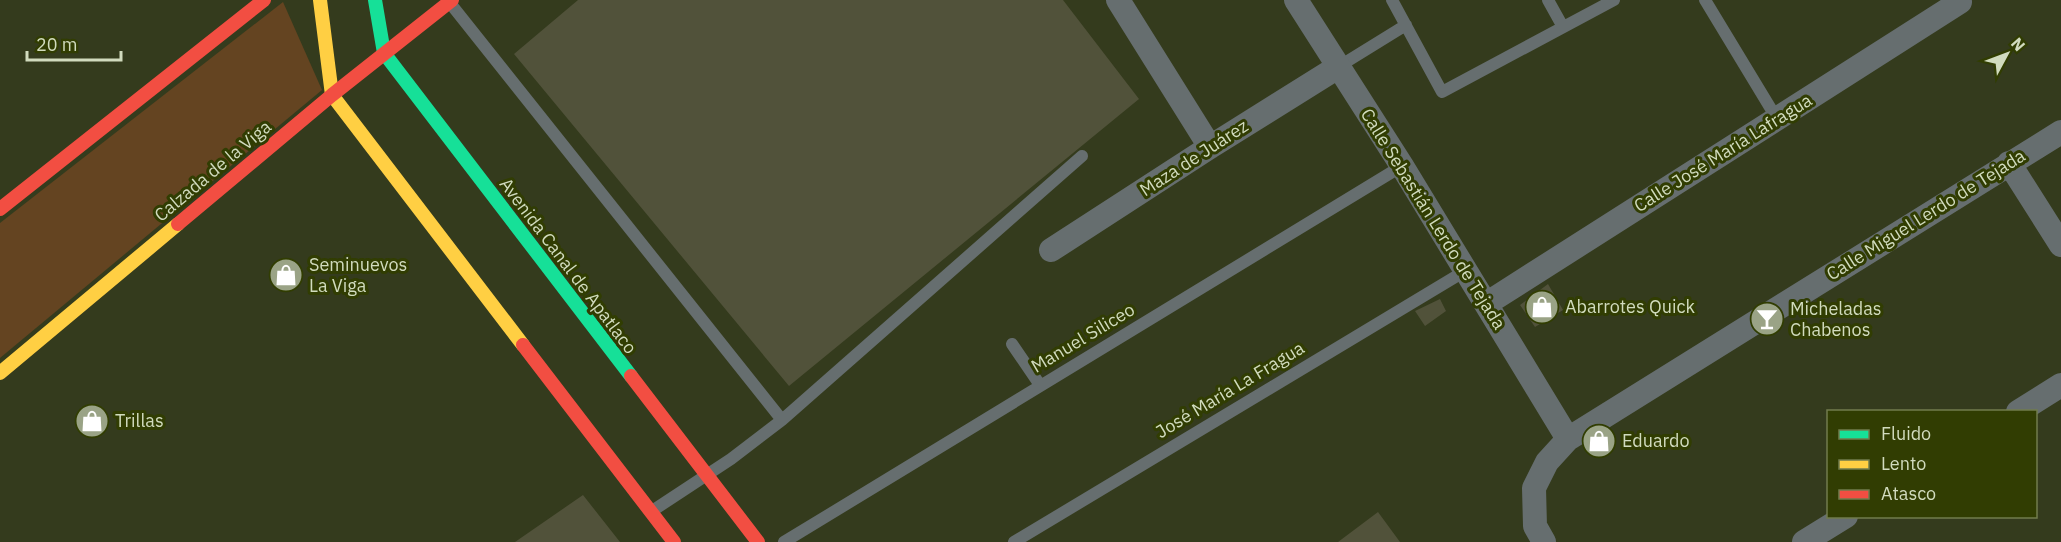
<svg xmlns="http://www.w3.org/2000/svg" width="2061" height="542" viewBox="0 0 2061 542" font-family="'IBM Plex Sans',sans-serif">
<rect width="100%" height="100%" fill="#343b1d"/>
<path fill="#644421" d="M283,2L322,90L0,358V223Z"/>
<path fill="#51523a" d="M578,0H1063L1139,99L789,386L514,54Z
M1548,284L1563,310L1535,327L1520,305Z
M1440,299L1446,311L1425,326L1415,311Z
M583,495L620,542H515Z
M1378,512L1400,542H1338Z"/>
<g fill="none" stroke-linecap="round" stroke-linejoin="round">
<path stroke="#666e6f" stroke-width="12" d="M1392,0L1442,92L1614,0
M1548,0L1563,27
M1705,0L1777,119
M450,3L782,420
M1338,67L1406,25
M1012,344L1040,385
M652,511L731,459L782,420L1082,156
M784,542L1402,166
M1014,542L1465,271"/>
<path stroke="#666e6f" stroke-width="24" d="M1118,0L1210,147
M1296,0L1402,166L1568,439
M2009,163L2061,245
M1051,250L1210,147L1338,67
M1486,304L1960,2L1958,0
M2018,412L2061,385
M1544,542L1535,526L1534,488L1547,462L1568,439L2061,132
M1804,542L1846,516"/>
<path stroke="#16e098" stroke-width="14" d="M375,0L384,53L631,376"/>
<path stroke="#ffcf43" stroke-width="14" d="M320,0L332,95L523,345
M0,373L178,224"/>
<path stroke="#f24e42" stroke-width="14" d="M0,209L264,0
M178,224L332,95L452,0
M523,345L674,542
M631,376L758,542"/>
</g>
<defs>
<symbol id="shop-disc" viewBox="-11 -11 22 22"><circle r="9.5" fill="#9aa386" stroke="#313d02"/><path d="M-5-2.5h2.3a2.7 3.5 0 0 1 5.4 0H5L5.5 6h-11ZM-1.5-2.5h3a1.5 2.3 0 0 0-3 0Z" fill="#fff"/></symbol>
<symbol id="bar-disc" viewBox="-11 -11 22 22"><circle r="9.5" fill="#9aa386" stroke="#313d02"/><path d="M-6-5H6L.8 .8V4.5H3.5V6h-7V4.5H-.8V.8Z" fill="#fff"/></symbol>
</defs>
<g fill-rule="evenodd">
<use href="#shop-disc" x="267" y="256" width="38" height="38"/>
<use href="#shop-disc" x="1523" y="288" width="38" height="38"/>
<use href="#bar-disc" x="1748" y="300" width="38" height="38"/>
<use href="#shop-disc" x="73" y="402" width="38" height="38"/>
<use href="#shop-disc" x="1580" y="422" width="38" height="38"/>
</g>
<g text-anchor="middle" stroke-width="6" stroke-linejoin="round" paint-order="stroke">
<g font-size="18" fill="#d1dbbe" stroke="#313d02">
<text transform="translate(1723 153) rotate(-32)" y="6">Calle José María Lafragua</text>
<text transform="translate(1194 158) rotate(-33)" y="6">Maza de Juárez</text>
<text transform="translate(213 171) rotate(-40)" y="6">Calzada de la Viga</text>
<text transform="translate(1926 215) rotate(-32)" y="6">Calle Miguel Lerdo de Tejada</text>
<text transform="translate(1433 219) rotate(58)" y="6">Calle Sebastián Lerdo de Tejada</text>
<text transform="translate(568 266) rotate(53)" y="6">Avenida Canal de Apatlaco</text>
<text transform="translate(1083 338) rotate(-31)" y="6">Manuel Siliceo</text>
<text transform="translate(1230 390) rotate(-31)" y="6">José María La Fragua</text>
</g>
<g font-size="18" fill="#d1dbbe" stroke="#313d02" text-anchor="start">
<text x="309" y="271">Seminuevos<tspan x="309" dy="21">La Viga</tspan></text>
<text x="1565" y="313">Abarrotes Quick</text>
<text x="1790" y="315">Micheladas<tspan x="1790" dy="21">Chabenos</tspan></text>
<text x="115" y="427">Trillas</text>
<text x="1622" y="447">Eduardo</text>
</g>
</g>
<rect x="1827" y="410" width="210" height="108" fill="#313d02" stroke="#717c4d" stroke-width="1.5"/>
<rect x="1839" y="430" width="30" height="9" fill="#16e098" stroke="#717c4d" stroke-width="1.5"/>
<text x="1881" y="440" font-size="18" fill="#d1dbbe">Fluido</text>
<rect x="1839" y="460" width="30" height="9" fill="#ffcf43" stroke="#717c4d" stroke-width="1.5"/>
<text x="1881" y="470" font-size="18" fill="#d1dbbe">Lento</text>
<rect x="1839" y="490" width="30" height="9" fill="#f24e42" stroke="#717c4d" stroke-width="1.5"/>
<text x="1881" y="500" font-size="18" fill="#d1dbbe">Atasco</text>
<g transform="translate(2007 54) rotate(49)" stroke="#313d02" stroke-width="4.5" paint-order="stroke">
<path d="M0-4.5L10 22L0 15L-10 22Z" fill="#d1dbbe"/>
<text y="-9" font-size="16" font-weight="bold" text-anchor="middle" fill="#d1dbbe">N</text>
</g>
<path d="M27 51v9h94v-9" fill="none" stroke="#d1dbbe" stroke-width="3"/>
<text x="36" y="51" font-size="18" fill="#d1dbbe" stroke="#313d02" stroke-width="4.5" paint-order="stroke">20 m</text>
</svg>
